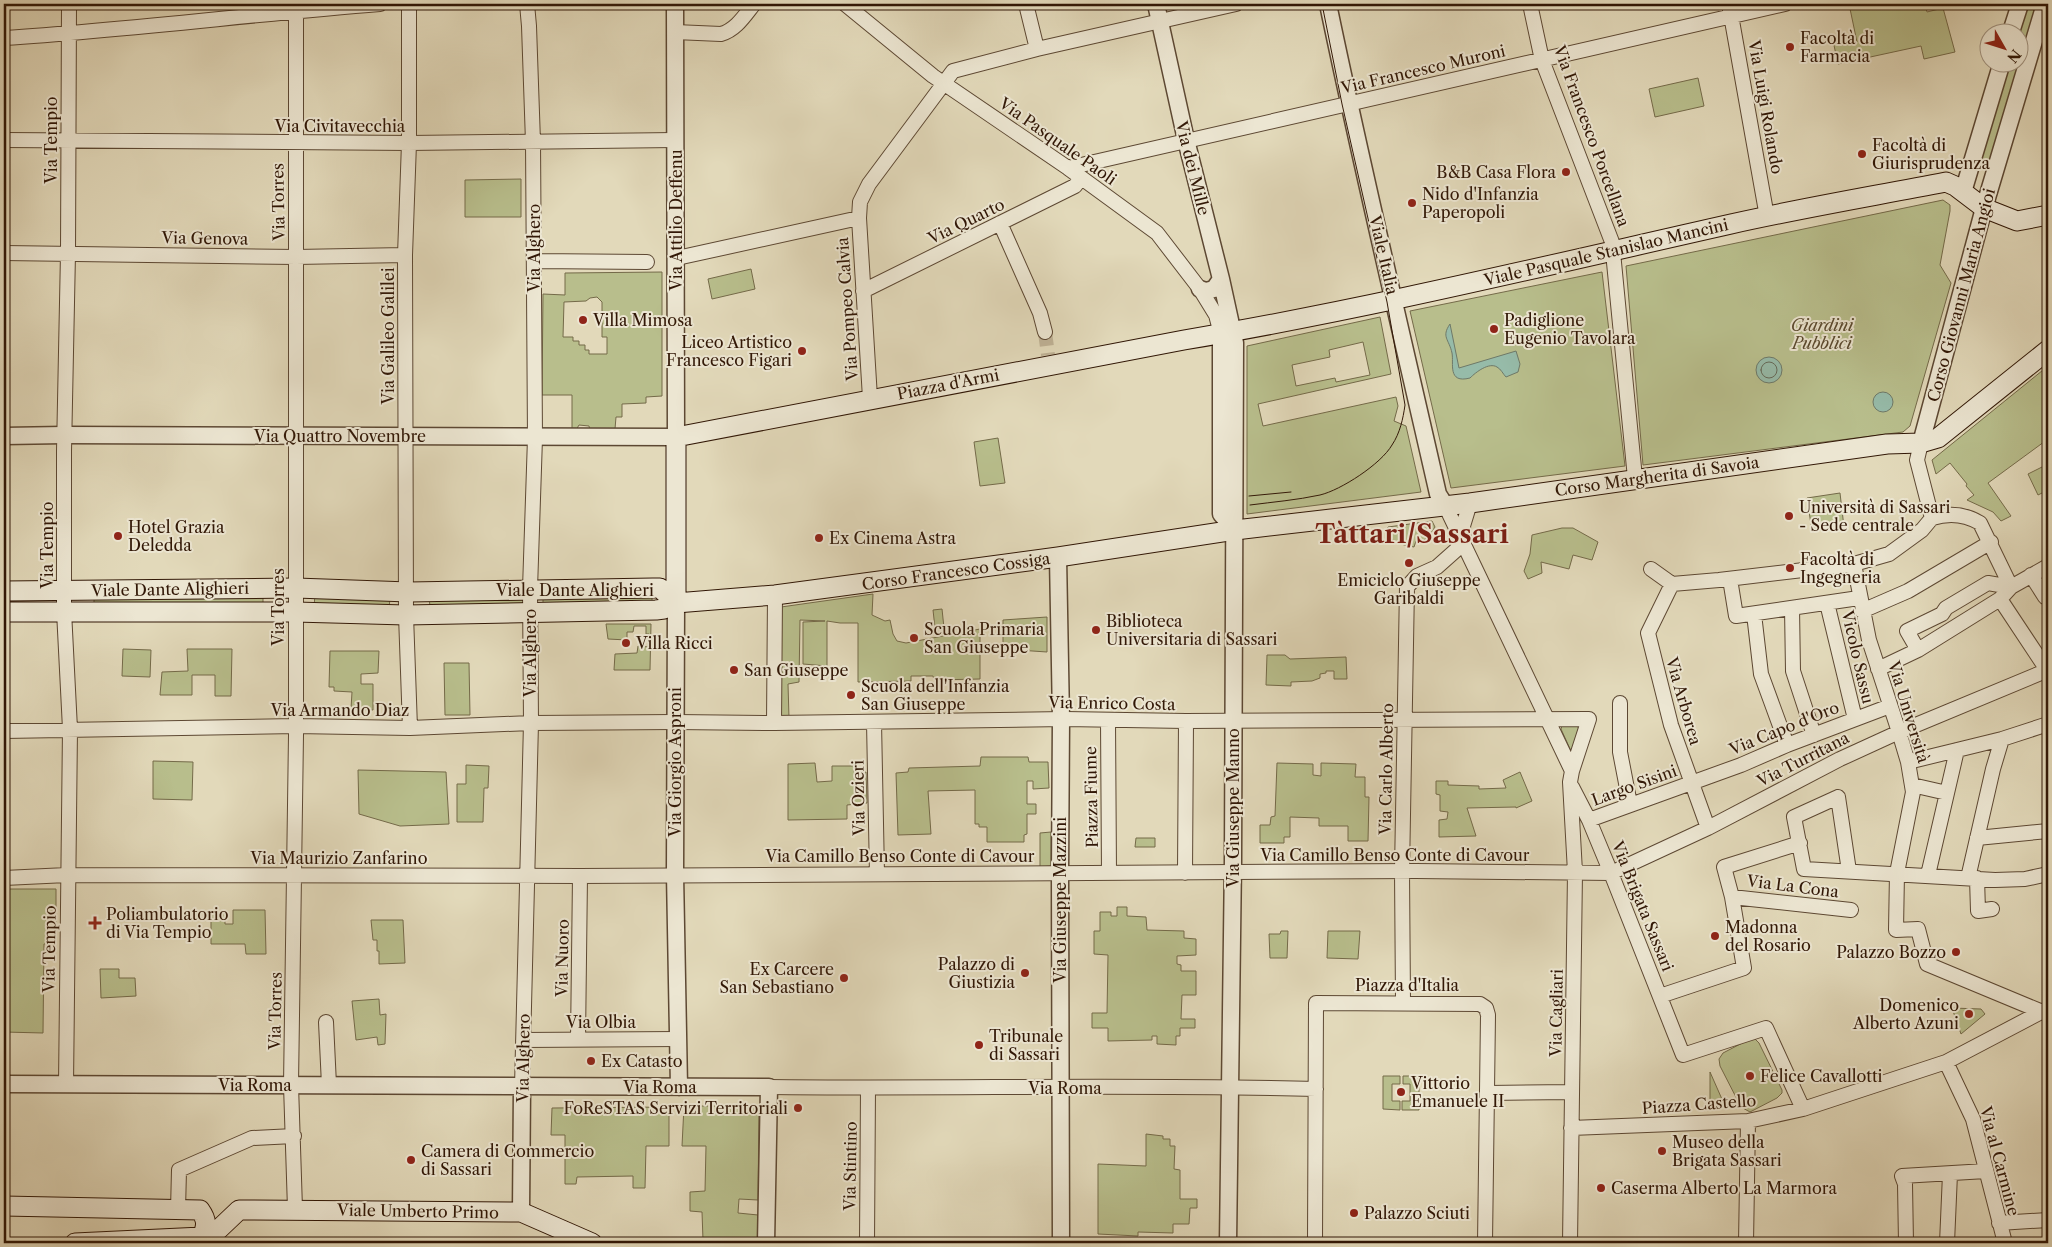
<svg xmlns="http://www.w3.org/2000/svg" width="2052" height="1247" viewBox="0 0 2052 1247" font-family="'Libre Caslon Text',serif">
<rect width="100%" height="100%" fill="#e2d9ba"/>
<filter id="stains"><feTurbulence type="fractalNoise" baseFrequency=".004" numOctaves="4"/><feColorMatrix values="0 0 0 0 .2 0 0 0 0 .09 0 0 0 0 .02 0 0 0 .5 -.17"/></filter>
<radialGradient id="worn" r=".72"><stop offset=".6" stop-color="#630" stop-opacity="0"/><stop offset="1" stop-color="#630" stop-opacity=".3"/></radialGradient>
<path fill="#b8be8c" stroke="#746a49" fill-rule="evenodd" d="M1849,4H1925L1927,12L1943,8L1955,52L1924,59L1921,46L1838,64L1832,36L1840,35L1842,45L1857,42Z
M2025,4H2039L1990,166L1977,162L2007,63L2020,62V32H2016Z
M1698,78L1704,106L1655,117L1649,89Z
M521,179V217H465V180Z
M1943,200L1950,205V211L1940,265L1951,283L1910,426L1903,432L1643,465L1626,266Z
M751,269L755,289L712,299L708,279Z
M662,272V396L646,397V403L622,404V417H616L615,429L590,430L589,426L579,425L576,430H572V395H542L543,294L565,295V273ZM597,297L602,302V337H607V354H589V350H585V345H579V341H573V337H563L564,302L586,301L590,298Z
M1602,272L1625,466L1451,488L1410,311Z
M1380,317L1391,374L1258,404L1263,426L1396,397L1398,406L1394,421L1406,426L1421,492L1247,514V346ZM1363,342L1370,375L1336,382L1335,378L1296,386L1292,365L1330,357L1329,350Z
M2048,366V439L1988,483L2011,516L2001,521L1993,512L1967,500L1974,495L1966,486L1967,484L1950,463L1936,474L1932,460Z
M998,438L1005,483L980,486L974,442Z
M2048,464V490L2038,495L2028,474Z
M1840,493L1844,527L1812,531L1807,498Z
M1432,521L1435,527L1430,535L1422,542L1416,541L1414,547L1396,543L1385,532L1388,527Z
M1562,528H1573L1598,542L1592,560L1573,555L1569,569L1541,562L1542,573L1528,579L1524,571L1530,554L1532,535Z
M94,592L263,594V608L94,605Z
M315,593L390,596L389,611L314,608Z
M527,593V606L430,608L429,595Z
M543,594L652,595V607L543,606Z
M873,594L872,615L885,621L890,620L893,634L897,641L906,643L980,629V679L934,680L933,676H911V681L858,682V623H840L827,621V666L803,664V622L825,621L800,620L799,682L788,684L789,718H781V607Z
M942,609L944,628H935L933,610Z
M1047,617V652L1003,649V620Z
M606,624H651L650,670H614L615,654L637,653L638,646L648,647L649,634H646V626H634L633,632H627V640L608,639Z
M123,649L151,650L150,677L122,676Z
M187,649H232L231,696H215V675H192V695H160L162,672L188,671Z
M330,651H379L378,673L361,674V684H373V710L351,709L352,692L334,691V687H329Z
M1267,655H1285L1290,659L1346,657L1347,679H1334V671H1326V673L1320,674V678L1312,681L1291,682V686L1266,685Z
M444,663H469L470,715H445Z
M1563,723L1576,724C1583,732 1577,741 1574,750L1571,751L1561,729Z
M981,757H1028L1029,762H1048L1049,788L1033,789V781H1027V804H1036V814H1027V834L1024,835V842H987V827H979V824H975V790L928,791L931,834L898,835L896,773L908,772L909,768L980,766Z
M153,761L193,762L192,800L153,799Z
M815,763L817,782L832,781V766H854V772H866L867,803L847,805V819L788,820V764Z
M1277,763L1313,764V775L1321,776V763L1356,764L1355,777H1365V797H1369L1368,841H1348V826H1319V818L1290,817V837H1284V843H1260V825H1270L1271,817L1275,816Z
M466,765L489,766L488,788H484L483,822H457V784H466Z
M358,770L446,772L449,824L400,826L359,814Z
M1520,772L1532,801L1516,808V807L1467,808L1476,836L1439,837V820L1447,819L1448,812L1440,811V795L1436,794V781H1448V785L1479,786V789L1506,788L1503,780Z
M1051,832V866L1040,867V833Z
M1136,838H1155V847H1135Z
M4,889H56V943L44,944L43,1033L4,1032Z
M1117,907H1127V916L1146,917L1147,930L1184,931V938L1196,939V955L1177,956V964L1181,965V971H1196V995H1182L1181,1019H1195V1028H1180V1036H1176V1045L1157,1044V1036H1152V1040L1108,1041V1028H1092V1013H1107L1108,955L1094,954V931H1100V912H1111V916H1117Z
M233,910H265L266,954H246L245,944H211V911L225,912V924H233Z
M371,920H403L405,963L379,964V951H377V940H373Z
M1281,931H1288L1287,958H1270L1269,934H1280Z
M1328,931H1360L1358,959L1327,958Z
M100,969H119V978H135L136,996L101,998Z
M379,999L380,1015L386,1014L385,1044L378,1045L377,1037L356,1040L352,1001Z
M1952,1008L1981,1009L1985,1014L1961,1034Z
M1750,1039H1755L1759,1043L1782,1090V1093L1777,1098L1750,1112L1741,1107L1720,1066L1719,1059L1723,1053Z
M1710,1072L1725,1106L1710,1105Z
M1383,1076H1400V1084H1392V1101H1400V1110L1383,1109Z
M1403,1076H1419V1110H1402V1101H1410V1084H1403Z
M684,1106H759L758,1200L739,1199L738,1213L758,1215V1239L703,1240L702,1212L690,1211V1192L705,1191L706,1146H682Z
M669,1107V1146H646L645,1188H633V1176L577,1177L576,1184H565V1135H551L552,1108Z
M1146,1134L1163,1136V1139H1170V1146H1175L1174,1169L1180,1170V1199H1197V1208H1190L1189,1224H1173V1233L1138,1232V1236L1098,1234V1164L1146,1166Z"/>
<path fill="#96bba9" stroke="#6e7968" d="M1450,324L1459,368L1516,351L1520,364L1518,372L1506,377C1503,374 1501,369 1497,367C1489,362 1476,372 1470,378C1447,384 1454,363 1452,353C1449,339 1441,337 1450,324Z
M1756 370a13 13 0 1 1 26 0a13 13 0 1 1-26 0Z
M1873 402a10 10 0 1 1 20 0a10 10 0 1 1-20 0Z"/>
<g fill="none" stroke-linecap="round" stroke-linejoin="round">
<path stroke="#646958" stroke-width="1" d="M1761 370a8 8 0 1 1 16 0a8 8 0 1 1-16 0Z"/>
<path stroke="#bfb296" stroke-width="14" stroke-dasharray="14 7" stroke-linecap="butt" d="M1045,332L1048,355"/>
<defs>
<path id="minor" d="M409,4V143L405,255L406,615L410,728
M845,4L933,76L1068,168L1157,233L1200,289L1216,315L1221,334
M1026,4L1037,49
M1530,4L1542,60L1612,242L1635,478
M1729,4L1767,217
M675,32L721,34C736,30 745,15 754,4
M4,38C129,30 254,14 380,4
M4,140L409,143L675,140
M1068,168L1785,4
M1000,223L1040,313L1045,332
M4,253L296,257L405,255
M677,258L859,218
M534,261L647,262
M863,291L1075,186L1081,178
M870,398L859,218L860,202L869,184L953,71L1037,49L1236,4
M1445,505L1572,771L1570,782L1575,872L1570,1243
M1932,518C1948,513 1965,514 1980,523L2011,587
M1464,540L1463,526L1470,503
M1854,564L1869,640L1899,732L1908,762L1913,792L1897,873L1896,930L1918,929L1927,964L2040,1011
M1651,569L1672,584L1719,580L1854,564L1889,554L1922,530L1932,518L1917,460L1921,443
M2031,575L2045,597L2048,594
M1730,579L1736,616L1859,598
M1672,584L1648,633L1671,725L1708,828
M2000,599L2047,670
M1827,603L1855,719
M1792,608L1793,671L1814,735
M1862,611L1908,591L1991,542
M1754,614L1761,674L1787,745
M1918,650L1907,631L1942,614L1946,608L1988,583L2011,587
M1878,669L1918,650L2000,599L2011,587L2048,566
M1620,703V752L1630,804
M1108,720L1109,873
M874,722L877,874
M774,723L775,595
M4,731L296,726L410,728L531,723L676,722L774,723L1065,719L1186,721L1589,719L1572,771
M1908,762L2002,739L2048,724
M1912,785L1947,793
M1572,787L1589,820L1611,873L1683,1055L1766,1028L1803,1109
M1589,820L1741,765L1787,745L1890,706
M1977,838L2048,831
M1849,871L1838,797L1794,817L1804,869L1995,880L2025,879L2048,874
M1185,873L1186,721
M1928,875L1957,750
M4,878L67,875L580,876L1416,871L1611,873L1708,828L1840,759L1899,732L2048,670
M1968,878L1993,769L2002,739
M1977,878L1978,911L1992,909
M1732,897L1851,910
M1660,996L1744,968L1732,897L1724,867L1800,843
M1403,1002L1402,871L1407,587L1417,576L1437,567L1464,543
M326,1022L329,1085
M523,1040L679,1039
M578,1040L580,876
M1946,1062L1973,1119L2005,1243
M66,1085L70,729L64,611V451L68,253L69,4
M522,1087L531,723L530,589L535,438L533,142L529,26L527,4
M769,1087C952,1089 1134,1084 1316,1089
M1488,1093L1572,1092
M1571,1128L1748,1121L1803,1109L1946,1062L2045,1010
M295,1209L291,1085L296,735V4
M178,1210L179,1170L252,1138L294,1136
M1999,1223L2048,1220
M867,1243L868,1088
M1315,1243L1316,1003L1480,1004L1486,1008L1488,1015L1485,1243
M1746,1243L1748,1121
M1906,1243L1905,1184L1902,1176L1986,1171
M1947,1243L1950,1174"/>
<path id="tertiary" d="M1156,4L1186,140L1221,279L1235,343L1233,860L1228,1243
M1328,4C1362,168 1401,331 1438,494L1445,505
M2011,32L2020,4
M1963,192L2002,62
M1200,289L1206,291L1214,289L1221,279
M1221,334V514L1235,530
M4,436L64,435L676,437L675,4
M1921,443L1984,208L2045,4
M1058,557L1061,719L1060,874L1061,1243
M676,603L675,874L679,1087
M4,1084L769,1087L766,1243
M521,1212L522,1087"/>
<path id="secondary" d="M4,591L296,588L409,592L653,588H660L676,603
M676,603V437L1184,340C1368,309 1549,265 1731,224C1802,208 1874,196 1946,182L1955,186L1984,208L2017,221L2048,215
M4,612H295L406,615L656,610L664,609L676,603L775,595L1058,557L1235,530L1470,503L1887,444L1921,443L1938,438L2048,350
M4,1206L200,1210C207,1220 207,1225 202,1237
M75,1243L202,1237L219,1229L239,1210L521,1212L592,1243"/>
</defs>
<use href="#minor" stroke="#5d4833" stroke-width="16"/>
<use href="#tertiary" stroke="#5d4833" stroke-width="19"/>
<use href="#secondary" stroke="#311706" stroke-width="21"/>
<use href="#minor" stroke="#ece6d2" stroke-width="14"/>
<use href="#tertiary" stroke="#ece6d2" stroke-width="16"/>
<use href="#secondary" stroke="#ece6d2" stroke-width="19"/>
<path stroke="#311706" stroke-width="1" d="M1249,496L1291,492
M1250,505C1273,502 1297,500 1320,495C1341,490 1381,464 1392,445C1400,433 1403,419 1405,405L1387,302L1342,104L1322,4"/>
</g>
<g fill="#8f2418" stroke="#ece6d2" stroke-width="2">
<circle cx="1790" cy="47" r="5"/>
<circle cx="1862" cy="154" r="5"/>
<circle cx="1566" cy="172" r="5"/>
<circle cx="1412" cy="203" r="5"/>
<circle cx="583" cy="320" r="5"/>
<circle cx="1494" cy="329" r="5"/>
<circle cx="802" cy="351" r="5"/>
<circle cx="1789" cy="516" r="5"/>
<circle cx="118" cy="536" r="5"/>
<circle cx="819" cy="538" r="5"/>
<circle cx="1409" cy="563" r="5"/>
<circle cx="1790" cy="568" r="5"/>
<circle cx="1096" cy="630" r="5"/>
<circle cx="914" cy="638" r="5"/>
<circle cx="626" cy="643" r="5"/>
<circle cx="734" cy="670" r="5"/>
<circle cx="851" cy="695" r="5"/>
<path d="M92.5 915.5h5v5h5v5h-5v5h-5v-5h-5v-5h5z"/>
<circle cx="1715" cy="936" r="5"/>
<circle cx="1956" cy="952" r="5"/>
<circle cx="1025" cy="973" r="5"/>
<circle cx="844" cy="978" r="5"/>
<circle cx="1969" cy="1014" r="5"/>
<circle cx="979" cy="1045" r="5"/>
<circle cx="591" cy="1061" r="5"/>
<circle cx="1750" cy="1076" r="5"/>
<circle cx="1401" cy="1092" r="5"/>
<circle cx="798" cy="1108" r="5"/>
<circle cx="1662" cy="1151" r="5"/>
<circle cx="411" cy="1160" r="5"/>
<circle cx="1601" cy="1188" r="5"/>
<circle cx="1354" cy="1213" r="5"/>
</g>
<g text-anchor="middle" stroke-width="4" stroke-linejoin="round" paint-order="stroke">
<g font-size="16" fill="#311706" stroke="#ece6d2" text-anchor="start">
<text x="1800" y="44">Facoltà di<tspan x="1800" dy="18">Farmacia</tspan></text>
<text x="1872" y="151">Facoltà di<tspan x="1872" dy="18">Giurisprudenza</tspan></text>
<text x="1556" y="178" text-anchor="end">B&amp;B Casa Flora</text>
<text x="1422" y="200">Nido d'Infanzia<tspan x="1422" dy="18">Paperopoli</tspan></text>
<text x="593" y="326">Villa Mimosa</text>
<text x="1504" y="326">Padiglione<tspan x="1504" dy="18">Eugenio Tavolara</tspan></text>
<text x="792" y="348" text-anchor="end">Liceo Artistico<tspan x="792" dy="18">Francesco Figari</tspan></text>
<text x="1799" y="513">Università di Sassari<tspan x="1799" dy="18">- Sede centrale</tspan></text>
<text x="128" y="533">Hotel Grazia<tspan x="128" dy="18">Deledda</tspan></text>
<text x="829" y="544">Ex Cinema Astra</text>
<text x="1800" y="565">Facoltà di<tspan x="1800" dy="18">Ingegneria</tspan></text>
<text x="1409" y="586" text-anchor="middle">Emiciclo Giuseppe<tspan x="1409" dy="18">Garibaldi</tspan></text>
<text x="1106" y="627">Biblioteca<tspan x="1106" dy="18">Universitaria di Sassari</tspan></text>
<text x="924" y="635">Scuola Primaria<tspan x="924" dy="18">San Giuseppe</tspan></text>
<text x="636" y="649">Villa Ricci</text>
<text x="744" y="676">San Giuseppe</text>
<text x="861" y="692">Scuola dell'Infanzia<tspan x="861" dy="18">San Giuseppe</tspan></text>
<text x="106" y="920">Poliambulatorio<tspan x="106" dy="18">di Via Tempio</tspan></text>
<text x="1725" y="933">Madonna<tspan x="1725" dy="18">del Rosario</tspan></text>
<text x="1946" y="958" text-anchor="end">Palazzo Bozzo</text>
<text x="1015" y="970" text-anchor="end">Palazzo di<tspan x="1015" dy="18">Giustizia</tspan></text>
<text x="834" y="975" text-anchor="end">Ex Carcere<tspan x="834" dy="18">San Sebastiano</tspan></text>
<text x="1959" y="1011" text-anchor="end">Domenico<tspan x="1959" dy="18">Alberto Azuni</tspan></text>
<text x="989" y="1042">Tribunale<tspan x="989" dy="18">di Sassari</tspan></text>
<text x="601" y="1067">Ex Catasto</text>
<text x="1760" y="1082">Felice Cavallotti</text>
<text x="1411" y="1089">Vittorio<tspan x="1411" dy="18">Emanuele II</tspan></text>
<text x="788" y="1114" text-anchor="end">FoReSTAS Servizi Territoriali</text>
<text x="1672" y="1148">Museo della<tspan x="1672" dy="18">Brigata Sassari</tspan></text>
<text x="421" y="1157">Camera di Commercio<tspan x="421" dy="18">di Sassari</tspan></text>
<text x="1611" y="1194">Caserma Alberto La Marmora</text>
<text x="1364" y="1219">Palazzo Sciuti</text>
</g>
<g font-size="16" fill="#311706" stroke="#ece6d2">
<text transform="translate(1423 69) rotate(-13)" y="6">Via Francesco Muroni</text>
<text transform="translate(1766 107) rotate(80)" y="6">Via Luigi Rolando</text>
<text x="340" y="132">Via Civitavecchia</text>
<text transform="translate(1592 136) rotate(70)" y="6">Via Francesco Porcellana</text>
<text transform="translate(51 140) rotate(-90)" y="6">Via Tempio</text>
<text transform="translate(1058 141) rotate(35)" y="6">Via Pasquale Paoli</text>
<text transform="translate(1193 168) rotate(76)" y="6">Via dei Mille</text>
<text transform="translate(278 202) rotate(-91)" y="6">Via Torres</text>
<text transform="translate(676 220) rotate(-90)" y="6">Via Attilio Deffenu</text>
<text transform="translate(966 221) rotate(-26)" y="6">Via Quarto</text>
<text transform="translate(205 238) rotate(1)" y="6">Via Genova</text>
<text transform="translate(534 248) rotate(-90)" y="6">Via Alghero</text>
<text transform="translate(1606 252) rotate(-13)" y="6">Viale Pasquale Stanislao Mancini</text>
<text transform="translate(1384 255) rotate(77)" y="6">Viale Italia</text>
<text transform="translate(1961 295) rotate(-75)" y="6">Corso Giovanni Maria Angioi</text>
<text transform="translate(847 309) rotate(-94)" y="6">Via Pompeo Calvia</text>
<text transform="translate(388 336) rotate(-90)" y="6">Via Galileo Galilei</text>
<text transform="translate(948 384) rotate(-11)" y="6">Piazza d'Armi</text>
<text x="340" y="442">Via Quattro Novembre</text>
<text transform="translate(1657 476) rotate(-8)" y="6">Corso Margherita di Savoia</text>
<text transform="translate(47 545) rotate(-90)" y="6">Via Tempio</text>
<text transform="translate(956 571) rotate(-8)" y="6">Corso Francesco Cossiga</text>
<text transform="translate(170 589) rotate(-1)" y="6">Viale Dante Alighieri</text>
<text x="575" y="596">Viale Dante Alighieri</text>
<text transform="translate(278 607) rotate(-90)" y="6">Via Torres</text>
<text transform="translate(530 653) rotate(-90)" y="6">Via Alghero</text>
<text transform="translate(1858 657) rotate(77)" y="6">Vicolo Sassu</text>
<text transform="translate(1684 701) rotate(74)" y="6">Via Arborea</text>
<text transform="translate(1112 703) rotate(1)" y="6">Via Enrico Costa</text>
<text x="340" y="716">Via Armando Diaz</text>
<text transform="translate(1909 712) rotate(73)" y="6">Via Università</text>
<text transform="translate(1784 728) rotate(-22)" y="6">Via Capo d'Oro</text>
<text transform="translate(1803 759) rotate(-27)" y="6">Via Turritana</text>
<text transform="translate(675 762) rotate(-90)" y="6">Via Giorgio Asproni</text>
<text transform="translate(1386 769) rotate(-89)" y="6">Via Carlo Alberto</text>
<text transform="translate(1634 785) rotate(-20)" y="6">Largo Sisini</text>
<text transform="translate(1091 797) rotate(-91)" y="6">Piazza Fiume</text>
<text transform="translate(858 798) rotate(-91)" y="6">Via Ozieri</text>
<text transform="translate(1233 808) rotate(-90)" y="6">Via Giuseppe Manno</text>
<text x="1395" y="861">Via Camillo Benso Conte di Cavour</text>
<text x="900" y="862">Via Camillo Benso Conte di Cavour</text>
<text x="339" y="864">Via Maurizio Zanfarino</text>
<text transform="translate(1793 886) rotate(7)" y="6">Via La Cona</text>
<text transform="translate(1060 900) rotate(-90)" y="6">Via Giuseppe Mazzini</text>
<text transform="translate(1643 906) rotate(68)" y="6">Via Brigata Sassari</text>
<text transform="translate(49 949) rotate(-89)" y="6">Via Tempio</text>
<text transform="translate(562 958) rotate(-89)" y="6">Via Nuoro</text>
<text x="1407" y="991">Piazza d'Italia</text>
<text transform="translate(275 1011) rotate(-89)" y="6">Via Torres</text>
<text transform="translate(1556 1013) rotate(-89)" y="6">Via Cagliari</text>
<text x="601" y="1028">Via Olbia</text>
<text transform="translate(523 1058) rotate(-89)" y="6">Via Alghero</text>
<text x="255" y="1091">Via Roma</text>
<text x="660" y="1093">Via Roma</text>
<text x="1065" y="1094">Via Roma</text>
<text transform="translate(1699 1104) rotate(-4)" y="6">Piazza Castello</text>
<text transform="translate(2000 1161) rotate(75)" y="6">Via al Carmine</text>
<text transform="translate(850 1166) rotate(-89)" y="6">Via Stintino</text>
<text transform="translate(418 1211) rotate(1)" y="6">Viale Umberto Primo</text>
</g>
<g font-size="16" font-style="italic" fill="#5a492e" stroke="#ece6d2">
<text x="1822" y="331">Giardini<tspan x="1822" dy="18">Pubblici</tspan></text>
</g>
<g font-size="26" font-weight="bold" fill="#7a1f14" stroke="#ece6d2">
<text x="1412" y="543">Tàttari/Sassari</text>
</g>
</g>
<rect width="2052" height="1247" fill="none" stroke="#e2d9ba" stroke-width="20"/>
<rect x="5" y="5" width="2042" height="1237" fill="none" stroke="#311706" stroke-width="2.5"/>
<rect x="10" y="10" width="2032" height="1227" fill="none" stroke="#311706"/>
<g transform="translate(2004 48) rotate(129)"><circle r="24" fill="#ece6d2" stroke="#a19380"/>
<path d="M0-4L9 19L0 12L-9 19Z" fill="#8f2418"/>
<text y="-8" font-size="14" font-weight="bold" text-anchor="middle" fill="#311706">N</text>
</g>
<rect width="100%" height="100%" filter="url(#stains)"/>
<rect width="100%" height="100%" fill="url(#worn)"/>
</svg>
